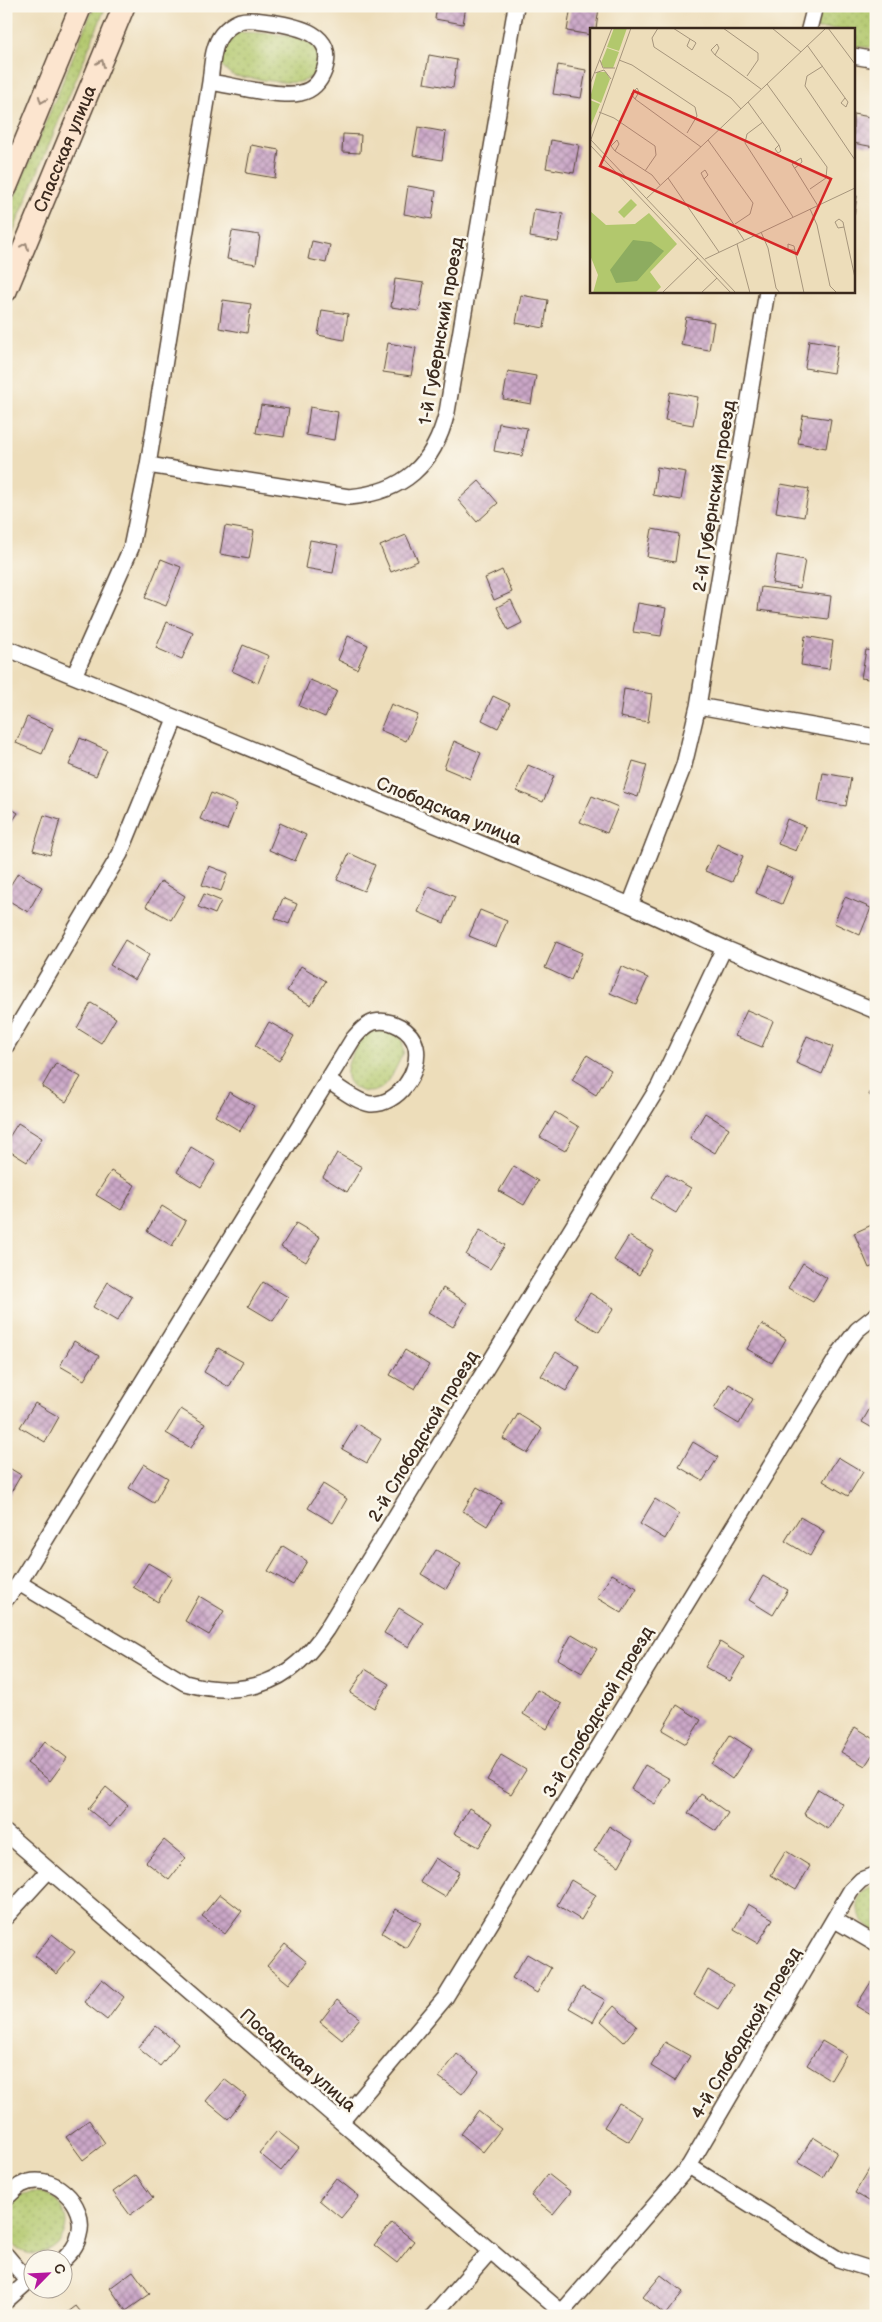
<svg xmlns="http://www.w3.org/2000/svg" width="882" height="2322" viewBox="0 0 882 2322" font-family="'Balsamiq Sans',sans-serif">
<defs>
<pattern id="grass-dots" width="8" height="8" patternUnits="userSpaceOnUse" patternTransform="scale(1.25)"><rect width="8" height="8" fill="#b2c86d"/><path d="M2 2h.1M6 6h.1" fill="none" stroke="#92a359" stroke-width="1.8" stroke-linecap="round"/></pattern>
<pattern id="building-cross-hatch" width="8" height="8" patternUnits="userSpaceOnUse" patternTransform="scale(1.25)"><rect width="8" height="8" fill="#cba7c8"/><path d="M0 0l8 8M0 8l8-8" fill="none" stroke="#a688a2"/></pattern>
</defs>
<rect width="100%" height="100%" fill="#fbf7ec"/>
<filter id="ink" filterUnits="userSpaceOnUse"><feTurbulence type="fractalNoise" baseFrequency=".02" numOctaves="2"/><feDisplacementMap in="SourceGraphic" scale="10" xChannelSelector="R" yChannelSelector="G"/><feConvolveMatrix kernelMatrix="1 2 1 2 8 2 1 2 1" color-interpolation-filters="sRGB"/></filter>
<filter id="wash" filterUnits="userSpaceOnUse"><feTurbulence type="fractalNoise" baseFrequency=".0096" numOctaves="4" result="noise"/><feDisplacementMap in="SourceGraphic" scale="20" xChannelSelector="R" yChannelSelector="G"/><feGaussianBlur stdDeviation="1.12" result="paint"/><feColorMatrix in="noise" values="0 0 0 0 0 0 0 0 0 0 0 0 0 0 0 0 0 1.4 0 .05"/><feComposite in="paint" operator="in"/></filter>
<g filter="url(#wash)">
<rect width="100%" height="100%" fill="#edddba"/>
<path fill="url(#grass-dots)" stroke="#767946" d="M94,6H106L6,249V218Z
M822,6H876V48L853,46V29H816Z
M238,32C260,34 329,30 319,66C317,75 307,81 299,82C283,84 251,78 234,76C222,69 218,61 220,48L229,36Z
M386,1027L395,1030L402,1040L404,1052C398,1062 393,1077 385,1085C374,1097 351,1093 347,1077C344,1064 361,1033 374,1029C378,1028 382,1028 386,1027Z
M876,1885V1931C860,1921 852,1910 863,1892Z
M4 2223a31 31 0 1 1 62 0a31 31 0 1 1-62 0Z"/>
<g id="blocks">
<path fill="url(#building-cross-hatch)" d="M437,6H466L463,24L435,19Z
M571,6L599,8L596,29H591V35L567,31Z
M429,55L457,60L453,88L424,83Z
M558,65L586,70L581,98L553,94Z
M853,114L876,118L874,147L853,143Z
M418,127L446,132L442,160L413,155Z
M343,134L361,135L360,153L342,152Z
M551,140L579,145L574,173L546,168Z
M251,145L279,150L275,178L246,173Z
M408,186L436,191L432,219L404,214Z
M853,196H857L854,215H853Z
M534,209L563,214L558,242L530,237Z
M232,231L260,235L256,264L227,259Z
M312,241L330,245L326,263L308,259Z
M395,279L424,283L419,311L391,307Z
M521,295L548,300L544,328L516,323Z
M223,300L251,304L247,333L219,328Z
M322,310L348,314L344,340L318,335Z
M686,317L714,322L709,350L681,345Z
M809,340L838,345L833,373L805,368Z
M388,343L416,348L411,376L383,372Z
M508,371L536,376L531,404L503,399Z
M670,392L698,397L693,425L665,420Z
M261,405L289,409L284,437L256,433Z
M310,407L338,412L334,440L306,435Z
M803,415L831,419L826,448L798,443Z
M499,423L527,428L522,456L494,451Z
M657,467L686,472L681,500L653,495Z
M479,481L498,503L477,522L458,500Z
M781,484L809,489L804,517L776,512Z
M225,526L254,531L249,559L220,554Z
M652,529L679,534L675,562L647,557Z
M406,535L418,561L391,572L380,546Z
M310,540L338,545L333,573L305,568Z
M777,555L805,560L800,588L772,583Z
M161,559L181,567L166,606L145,598Z
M502,570L512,592L494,600L485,578Z
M761,587L831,596L828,619L758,610Z
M511,600L522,623L508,630L497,607Z
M638,603L666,608L661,636L633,632Z
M167,622L193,633L182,659L156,648Z
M348,636L368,645L357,669L338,660Z
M805,636L833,641L829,669L801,665Z
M243,645L269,656L258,683L232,671Z
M866,650L876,651V680L861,678Z
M310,680L337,691L325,717L299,706Z
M624,689L652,694L648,722L620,717Z
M493,696L510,704L498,728L482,720Z
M391,704L418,715L406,741L380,730Z
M27,717L53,728L42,754L16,743Z
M80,738L107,750L96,776L69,765Z
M454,741L481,753L470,779L444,768Z
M633,761L647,765L638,797L623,792Z
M528,765L554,776L543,802L517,791Z
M823,773L851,778L846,806L818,801Z
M211,793L237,804L227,830L200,819Z
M592,796L618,807L607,833L580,822Z
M6,805L18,813L6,831Z
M44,815L60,820L50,855L33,850Z
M787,819L806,827L796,851L778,844Z
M280,823L306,835L295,861L269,850Z
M717,844L743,856L732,882L705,871Z
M349,853L375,865L364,891L337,880Z
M209,866L228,873L221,891L202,885Z
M767,867L793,878L782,904L756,893Z
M18,873L42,887L28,912L6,899V892Z
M161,881L185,896L171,920L146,906Z
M429,886L455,897L444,923L418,912Z
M204,894L221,901L215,914L198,907Z
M845,897L871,908L860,935L834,923Z
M283,898L297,904L289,924L275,918Z
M480,910L507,921L496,947L469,936Z
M125,940L149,955L135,980L110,965Z
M556,942L582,953L571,980L545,968Z
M301,966L326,981L311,1005L287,991Z
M621,966L648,978L636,1004L610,993Z
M91,1003L116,1018L101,1043L77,1028Z
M747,1010L773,1021L762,1047L735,1036Z
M269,1022L294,1036L279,1061L255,1046Z
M807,1036L833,1047L822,1074L796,1063Z
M587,1055L611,1070L596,1095L572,1080Z
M56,1063L81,1077L66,1102L42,1087Z
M876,1080V1098L869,1095Z
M229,1092L254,1106L240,1131L215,1116Z
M555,1112L579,1127L565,1151L540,1137Z
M705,1113L729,1128L715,1153L690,1138Z
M18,1123L42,1138L27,1162L6,1149V1142Z
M191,1147L216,1162L201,1187L177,1172Z
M337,1153L362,1167L347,1192L323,1177Z
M514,1166L538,1181L524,1205L499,1191Z
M111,1171L135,1185L121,1210L96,1195Z
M666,1174L691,1188L676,1213L651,1198Z
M162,1206L186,1221L172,1246L147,1231Z
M296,1223L320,1237L306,1262L281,1247Z
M876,1223V1265L869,1268L854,1233Z
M480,1230L505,1245L490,1269L466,1255Z
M629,1236L653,1250L639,1275L614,1260Z
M803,1263L827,1278L813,1302L788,1288Z
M108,1282L132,1297L117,1321L93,1307Z
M263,1282L288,1297L273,1321L248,1306Z
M443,1288L467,1303L453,1327L428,1312Z
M590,1293L614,1308L599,1332L575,1318Z
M762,1324L786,1339L772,1363L747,1349Z
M74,1341L99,1356L84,1380L60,1366Z
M218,1348L243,1362L229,1387L204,1372Z
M405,1350L429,1365L415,1389L390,1375Z
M556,1352L580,1367L566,1391L541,1376Z
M729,1384L753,1399L739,1424L714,1409Z
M876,1398V1430L862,1422Z
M35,1403L59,1417L45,1442L20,1427Z
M181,1409L205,1424L191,1448L166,1433Z
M518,1414L542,1429L528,1453L503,1439Z
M357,1424L381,1439L367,1463L342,1449Z
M693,1442L718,1457L703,1481L679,1467Z
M838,1457L863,1472L848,1496L823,1481Z
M144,1464L168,1478L154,1503L129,1488Z
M6,1466L21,1475L6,1501Z
M323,1484L347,1499L333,1523L308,1508Z
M477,1487L502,1501L487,1526L463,1511Z
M655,1499L679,1514L665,1539L640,1524Z
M800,1517L824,1531L810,1556L785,1541Z
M283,1546L307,1561L293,1585L268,1571Z
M436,1550L461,1564L446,1589L421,1574Z
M148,1563L172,1577L158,1602L133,1587Z
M612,1574L637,1588L622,1613L597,1598Z
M763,1576L788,1590L773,1615L749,1600Z
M199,1596L224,1611L209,1635L185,1621Z
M399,1608L423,1623L409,1647L384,1633Z
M572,1634L597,1649L582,1673L558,1659Z
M720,1642L744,1657L730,1681L705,1667Z
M365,1669L389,1684L374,1708L350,1693Z
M537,1690L562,1704L547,1729L523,1714Z
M677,1705L701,1720L686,1744L662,1730Z
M855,1727L876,1740V1749L865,1766L841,1752Z
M730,1735L752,1749L732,1779L711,1764Z
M45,1741L67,1758L50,1781L27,1763Z
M501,1755L526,1770L511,1794L487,1780Z
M645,1765L670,1779L655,1804L631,1789Z
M106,1787L128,1805L110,1827L88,1809Z
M818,1789L843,1804L828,1829L804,1814Z
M701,1794L728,1813L716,1831L688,1813Z
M469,1808L493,1823L479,1847L454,1833Z
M609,1826L633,1841L619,1866L594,1851Z
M164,1840L186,1858L169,1880L146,1862Z
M786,1851L810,1866L796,1890L771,1875Z
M435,1858L459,1872L445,1897L420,1882Z
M571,1880L596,1895L581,1920L557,1905Z
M220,1894L242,1911L225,1934L202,1916Z
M748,1904L773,1919L758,1943L734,1929Z
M396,1909L421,1923L406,1948L382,1933Z
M52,1934L75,1952L57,1974L35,1956Z
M285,1944L307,1962L289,1984L267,1966Z
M527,1954L551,1968L537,1993L512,1978Z
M708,1970L733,1985L718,2009L694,1995Z
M102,1979L124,1997L107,2020L84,2002Z
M871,1982L876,1985V2018L856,2006Z
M582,1987L605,2000L593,2022L569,2008Z
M337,2000L360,2018L342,2040L320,2022Z
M614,2006L637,2026L624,2042L601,2021Z
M156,2026L178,2044L160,2066L138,2048Z
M822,2041L846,2055L831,2080L807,2065Z
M665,2042L690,2056L675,2081L651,2066Z
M457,2054L479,2072L462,2094L439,2077Z
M224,2079L246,2096L228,2119L206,2101Z
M619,2103L643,2117L629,2142L604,2127Z
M478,2111L501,2129L483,2152L461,2134Z
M89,2120L105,2143L83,2160L66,2137Z
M277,2131L299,2148L281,2171L259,2153Z
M813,2137L837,2152L823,2177L798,2162Z
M870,2168L876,2171V2205L855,2193Z
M548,2174L571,2192L553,2214L531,2196Z
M136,2175L153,2198L130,2215L113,2192Z
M336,2178L359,2196L341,2218L319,2200Z
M392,2223L414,2241L397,2263L374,2245Z
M133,2271L150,2294L126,2311L110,2288Z
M661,2275L683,2292L665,2315L643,2297Z
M76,2306L84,2316H63Z"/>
</g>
</g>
<g filter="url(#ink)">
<use href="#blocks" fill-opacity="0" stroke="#564535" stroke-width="1"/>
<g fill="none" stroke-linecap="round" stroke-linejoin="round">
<defs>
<path id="street" d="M809,29L815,6
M853,56L876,60
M148,465L349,497C404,492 434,465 447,412L516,6
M6,648L630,905L724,948L876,1011
M74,676L131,548L148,465L210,82C231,85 281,98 300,93C312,91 320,82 324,71C338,33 296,26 270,22C261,21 249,18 240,21C232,24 227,28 222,34C212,46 212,67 210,82
M698,706L876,737
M630,905L684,765L698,706L767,291
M6,1046L120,854L175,719
M19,1583L185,1683C246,1700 292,1682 326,1630L659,1086L724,948
M6,1599L19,1583L353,1039C359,1032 365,1025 374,1022C391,1018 412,1030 416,1047C421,1072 398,1105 371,1104C356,1102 340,1088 327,1080
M6,1833L566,2316
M6,1917L49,1870
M835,1920L876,1944
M341,2122L445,1998L841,1351L857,1330L876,1315
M689,2166L838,2259L876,2271
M6,2198C11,2194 16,2188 21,2185C51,2169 88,2204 79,2235C77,2246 70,2253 62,2261
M6,2255L28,2281
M6,2301L32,2278
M562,2312L689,2166L851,1890L861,1880L876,1874
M433,2316L491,2250"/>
<g id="secondary">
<path d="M6,188L81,6"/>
<path id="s1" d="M6,291L124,6"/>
</g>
</defs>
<use href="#street" stroke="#564535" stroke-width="18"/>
<use href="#secondary" stroke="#564535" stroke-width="24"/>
<use href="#street" stroke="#fff" stroke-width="15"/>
<use href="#secondary" stroke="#fce5cf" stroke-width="21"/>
</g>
<defs><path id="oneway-chevron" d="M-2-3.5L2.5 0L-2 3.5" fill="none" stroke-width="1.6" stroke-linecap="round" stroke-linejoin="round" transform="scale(1.25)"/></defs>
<g stroke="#9c8876">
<use href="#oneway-chevron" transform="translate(101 63) rotate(-67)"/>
<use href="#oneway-chevron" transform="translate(42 100) rotate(112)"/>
<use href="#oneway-chevron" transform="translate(25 246) rotate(-67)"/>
</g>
</g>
<g text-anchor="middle" stroke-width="5" stroke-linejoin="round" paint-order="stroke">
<g font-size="18" fill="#3b2a1e" stroke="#fbf7ec">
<text dy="6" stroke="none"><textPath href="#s1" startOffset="154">Спасская улица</textPath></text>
<text transform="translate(441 331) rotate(-80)" y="6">1-й Губернский проезд</text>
<text transform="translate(714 496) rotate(-81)" y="6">2-й Губернский проезд</text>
<text transform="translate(449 811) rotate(22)" y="6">Слободская улица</text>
<text transform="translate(423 1436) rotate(-59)" y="6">2-й Слободской проезд</text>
<text transform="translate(598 1712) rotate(-59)" y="6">3-й Слободской проезд</text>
<text transform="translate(746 2033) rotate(-59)" y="6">4-й Слободской проезд</text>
<text transform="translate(298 2060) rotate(41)" y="6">Посадская улица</text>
</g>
</g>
<g transform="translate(590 28)">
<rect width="265" height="265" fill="#edddba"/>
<path d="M24,0H37L29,23L17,19ZM17,20L29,24L23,40H14L11,35ZM7,44H16L20,51L11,75L0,70ZM0,72L10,76L0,100ZM0,183L16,197L45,196L59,185L87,216L60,244L71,259L65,265H3L8,247L0,227Z" fill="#b2c86d"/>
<path d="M43,212L61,214L74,223L47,253L26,255L20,242Z" fill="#8dac60"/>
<path d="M41,171L47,177L34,190L28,184Z" fill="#b2c86d"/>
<path fill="none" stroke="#a6957c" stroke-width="1" d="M68,0L62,10L64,19L141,70L151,81M83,0L100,11L105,14L106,15L102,22L97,18L100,11M133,0L168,25V32L157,48M182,0L211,24M238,0L265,36M217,17L258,74L256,79L251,75L255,70M125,27L121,22L127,16L129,20L125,27L171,61M10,32L13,40H25M29,32L42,37L105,79L107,88L97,105M233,38L217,48L215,58L265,132M5,45L14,42L21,51M0,56L22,0M177,56L237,139L236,150L220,161M45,71L41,66L47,60L49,64L45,71L111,119M158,74L189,117L185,121L188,125L191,123L189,117M9,84L24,90L65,118L66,127L55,143M173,94L157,106L155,115L203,189M0,111L146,265M118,112L163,175L160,186L145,196M0,114L41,0M0,117L141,265M25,123L21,118L27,112L29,116L25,123L62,147L70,157M205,140L212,134L211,130L202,136L228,178M78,150L129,224M114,151L111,145L115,142L118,147L114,151L154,212M56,171L236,0M220,181L227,197L240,258L247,265M254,199L248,200L245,194L249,191L253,194L254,199L265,250M171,204L178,220L186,260L190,265M147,216L160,265M205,222H198V216L204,218L214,265M115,231L265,160M72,265L108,230M111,265L127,250"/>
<path fill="#d62828" fill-opacity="0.15" stroke="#d62828" stroke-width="2.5" d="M44,63L241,151L207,226L10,138Z"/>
<rect width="265" height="265" fill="none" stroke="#3b2a1e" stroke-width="2.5"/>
</g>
<rect width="882" height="2322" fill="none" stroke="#fbf7ec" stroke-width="25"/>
<g transform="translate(48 2274) rotate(66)"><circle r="24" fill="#fbf7ec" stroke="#aea59a"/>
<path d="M0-4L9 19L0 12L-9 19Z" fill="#b5179e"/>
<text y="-8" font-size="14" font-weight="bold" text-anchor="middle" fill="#3b2a1e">С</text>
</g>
</svg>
